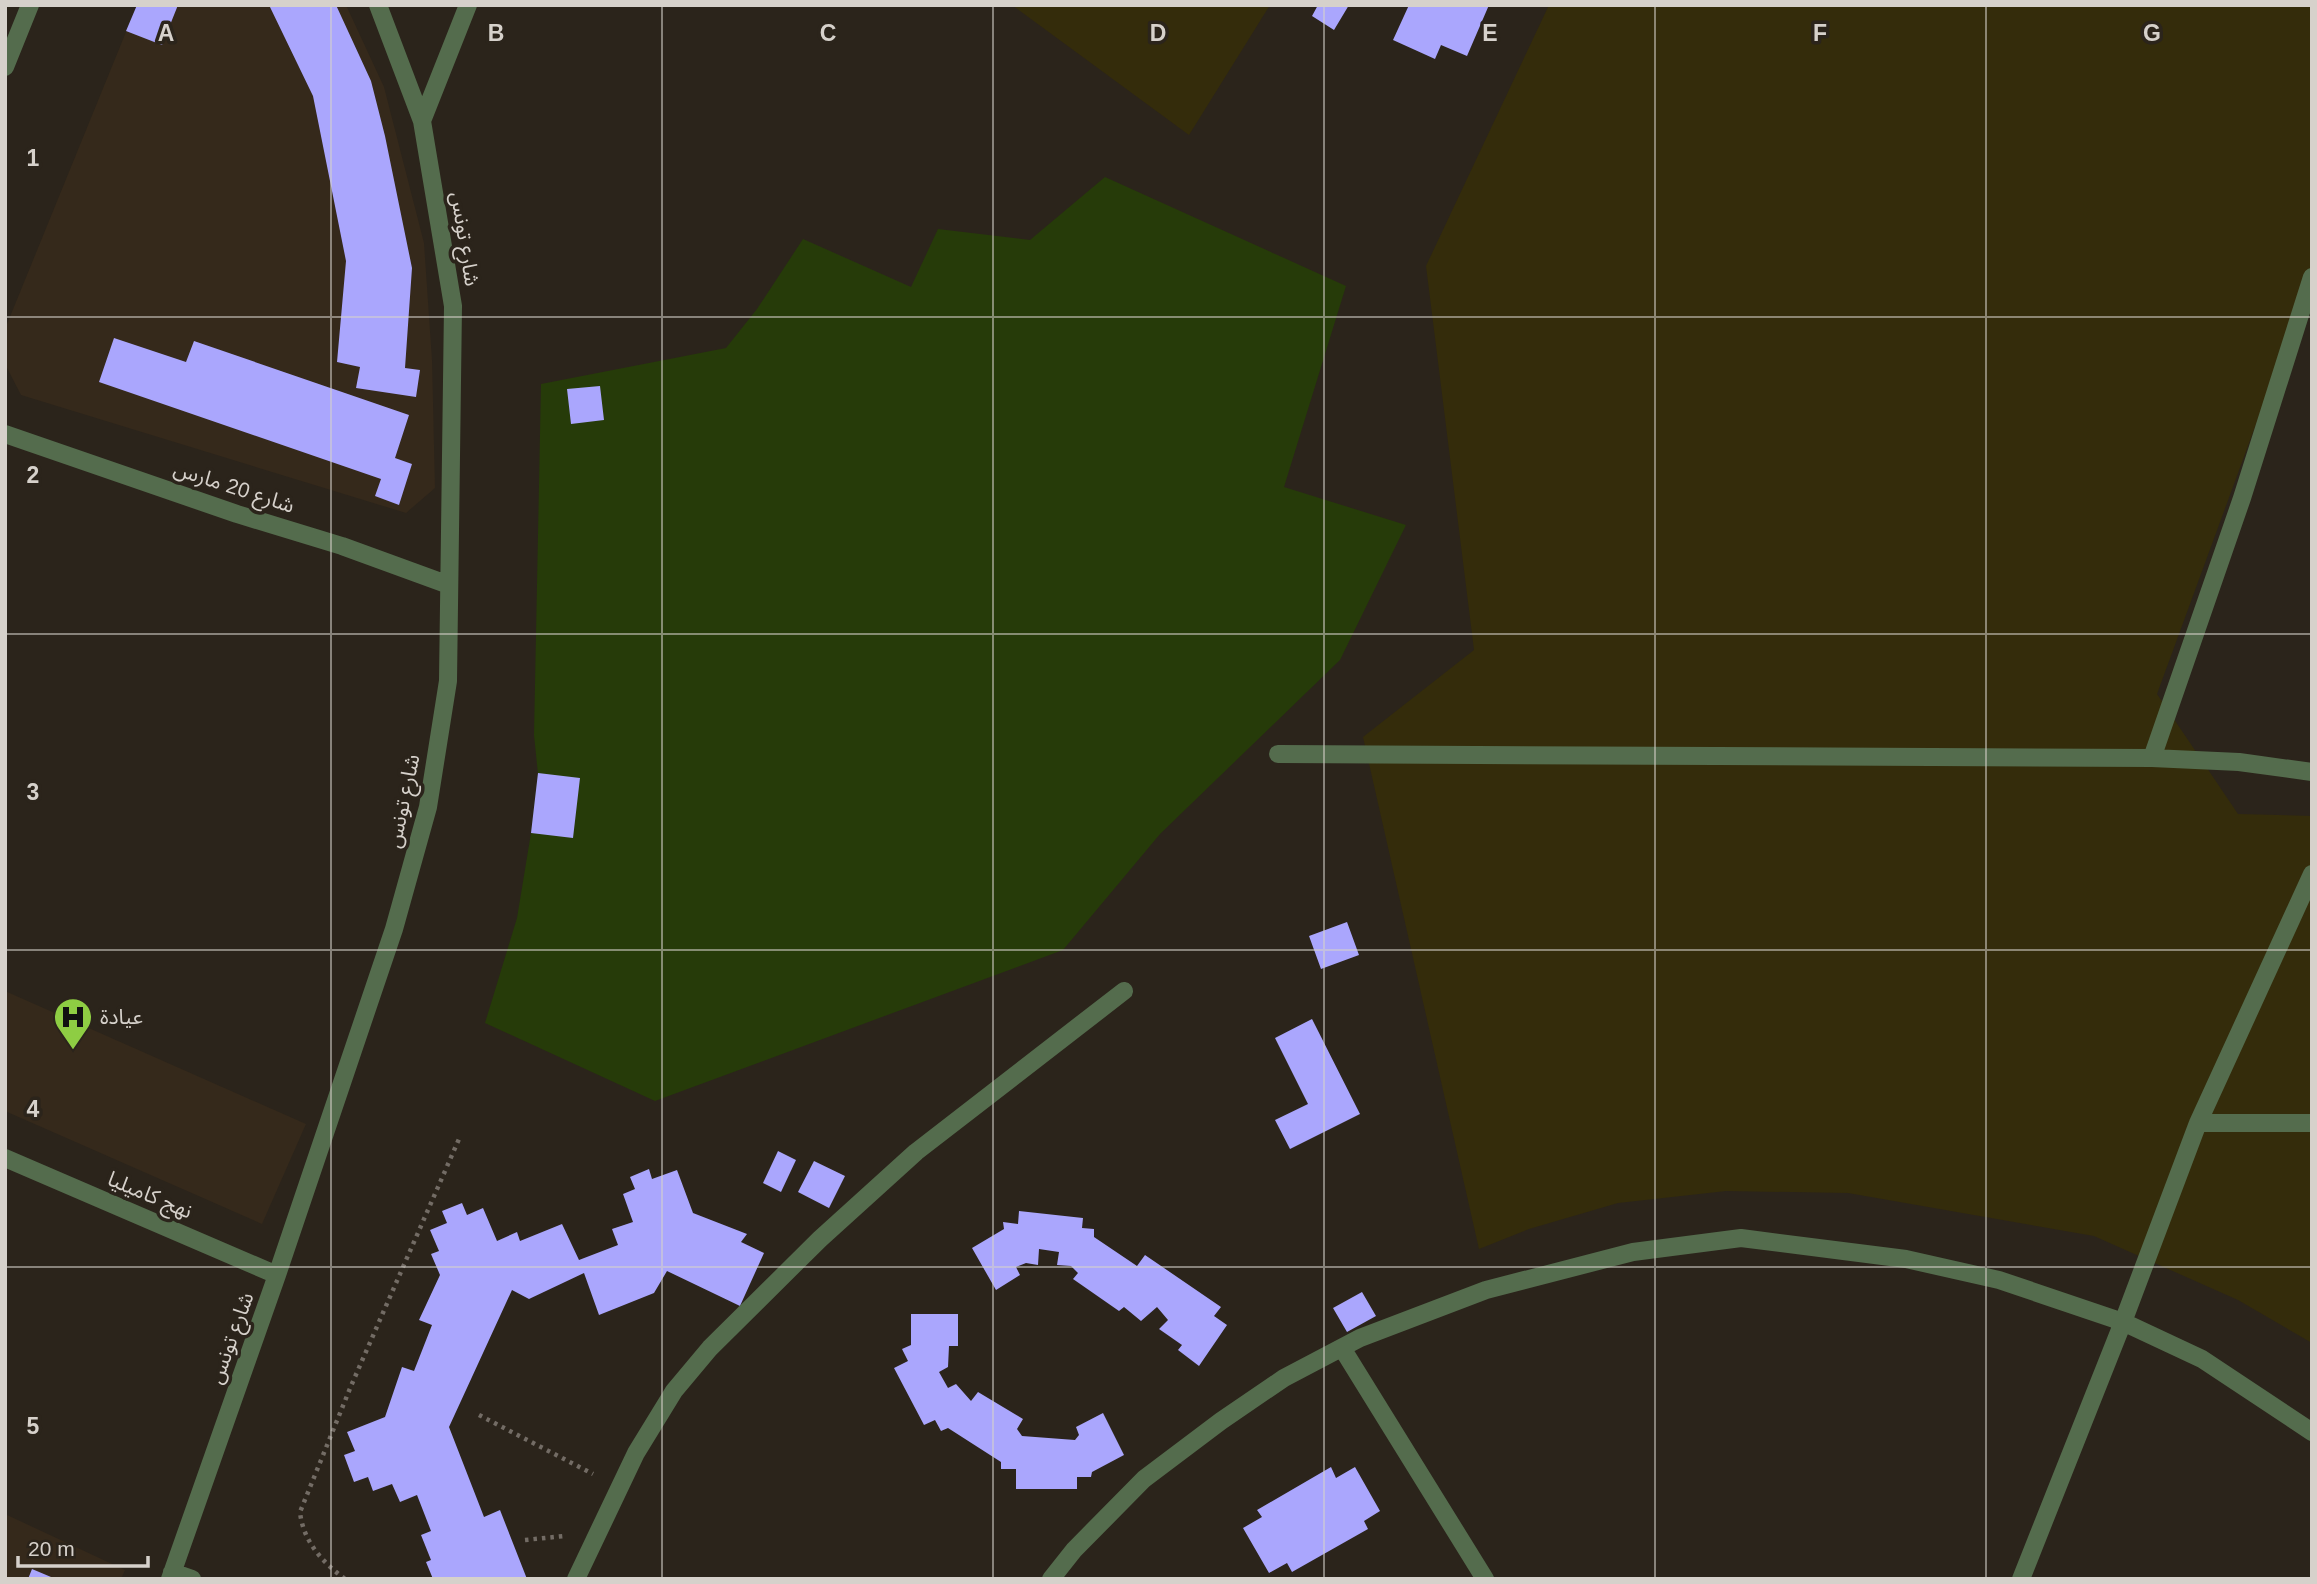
<svg xmlns="http://www.w3.org/2000/svg" width="2317" height="1584" viewBox="0 0 2317 1584" font-family="Arial,'Noto Sans Arabic',sans-serif">
<rect width="100%" height="100%" fill="#2b241b"/>
<path fill="#35291b" d="M137,5H346L384,87L424,243L432,360L435,488L406,513L21,395L5,364V329Z
M5,991L306,1124L262,1224L5,1111Z
M5,1514L125,1570L121,1579H5Z"/>
<path fill="#263b09" d="M1105,177L1346,286L1284,487L1406,525L1340,660L1160,834L1063,950L655,1101L485,1023L517,918L531,833L538,774L534,735L541,384L726,348L757,309L803,239L911,287L938,229L1030,240Z"/>
<path fill="#342c0b" d="M1012,5H1270L1189,135Z
M1549,5H2312V271L2157,694L2238,814L2312,816V1343L2238,1300L2094,1236L1848,1193L1726,1191L1618,1203L1529,1229L1479,1249L1363,737L1474,650L1426,266Z"/>
<path fill="#aaa6fd" d="M137,5H178L162,45L126,31Z
M269,5H336L371,81L385,136L412,268L405,368L420,370L416,397L356,388L360,367L337,362L346,261L313,96Z
M1318,5H1349L1334,30L1312,16Z
M1409,5H1489L1467,56L1441,45L1435,59L1393,40Z
M114,338L186,362L194,341L409,415L395,458L412,464L399,505L375,496L381,479L99,382Z
M600,386L604,420L571,424L567,389Z
M538,773L580,778L573,838L531,833Z
M1347,922L1359,955L1321,969L1309,936Z
M1312,1019L1360,1114L1290,1149L1275,1120L1308,1104L1275,1038Z
M778,1151L796,1160L781,1192L763,1183Z
M814,1161L845,1176L829,1208L798,1192Z
M649,1169L652,1179L677,1170L693,1213L747,1234L741,1242L764,1253L740,1306L667,1271L654,1293L599,1315L584,1273L529,1299L512,1290L449,1427L484,1517L500,1510L527,1579H433L426,1562L431,1560L421,1535L431,1531L417,1495L400,1502L392,1484L373,1491L368,1477L354,1482L344,1455L355,1451L347,1432L385,1417L402,1367L414,1371L432,1325L419,1320L440,1275L431,1254L439,1251L430,1230L447,1223L442,1211L462,1203L467,1215L483,1208L497,1241L517,1232L520,1241L562,1224L579,1260L618,1245L612,1229L633,1222L623,1194L635,1189L630,1177Z
M1019,1211L1083,1218L1082,1228L1094,1229V1237L1137,1266L1145,1255L1221,1307L1214,1316L1227,1325L1199,1366L1178,1350L1182,1345L1159,1329L1168,1320L1157,1307L1141,1321L1124,1307L1119,1311L1073,1279L1078,1273L1071,1266L1057,1265L1059,1252L1039,1249L1038,1265L1026,1263L1016,1267L1020,1275L996,1290L972,1248L1004,1229L1003,1222L1018,1224Z
M1362,1292L1376,1316L1347,1332L1333,1308Z
M911,1314H958V1346H949L948,1367L939,1372L948,1388L956,1384L971,1401L978,1392L1023,1419L1017,1429L1022,1436L1075,1440L1079,1435L1076,1427L1103,1413L1124,1455L1092,1472L1091,1477H1077V1489H1016V1469H1001V1462L948,1428L941,1431L935,1420L924,1425L894,1368L908,1361L902,1349L911,1345Z
M1331,1467L1336,1478L1355,1467L1380,1511L1364,1521L1368,1529L1292,1572L1287,1563L1269,1573L1243,1528L1262,1517L1257,1510Z
M32,1569L51,1577V1579H28Z"/>
<g fill="none" stroke-linecap="round" stroke-linejoin="round">
<path stroke="#736c65" stroke-width="4.5" stroke-dasharray="3.5 5" stroke-linecap="butt" d="M479,1415L593,1474
M525,1540L564,1536
M345,1579C322,1562 303,1541 300,1512L351,1386L459,1139"/>
<path stroke="#546c4d" stroke-width="18" d="M5,67L30,5
M422,121L468,5
M5,434L237,514L342,546L449,585
M1278,754L2152,758L2239,762L2312,772
M2152,758L2242,498L2312,277
M2198,1123H2312
M5,1158L277,1275
M1342,1348L1485,1579
M172,1572L192,1579
M170,1579L277,1275L394,929L428,807L448,681L453,306L422,121L378,5
M576,1579L636,1453L674,1391L710,1348L820,1239L916,1152L1124,991
M1051,1579L1074,1550L1144,1479L1221,1421L1284,1378L1360,1338L1486,1290L1633,1252L1741,1238L1906,1259L1999,1280L2123,1322L2202,1359L2312,1432
M2021,1579L2123,1322L2198,1123L2312,874"/>
</g>
<path fill="none" stroke="#d6d1cb" stroke-width="2" stroke-opacity="0.55" d="M331,5V1579M662,5V1579M993,5V1579M1324,5V1579M1655,5V1579M1986,5V1579M5,317H2312M5,634H2312M5,950H2312M5,1267H2312"/>
<defs>
<symbol id="hospital-pin" viewBox="-11 -11 22 30"><path d="M0 17L-7.5 6A9.5 9.5 0 1 1 7.5 6Z" fill="#8ecd43" stroke="#2b241b"/><path d="M-5-5h3v3.5h4V-5h3V5h-3V1.5h-4V5h-3Z" fill="#111"/></symbol>
</defs>
<g fill-rule="evenodd">
<use href="#hospital-pin" x="51" y="995" width="44" height="60"/>
</g>
<g text-anchor="middle" stroke-width="7" stroke-linejoin="round" paint-order="stroke">
<g font-size="21" fill="#d6d1cb" stroke="#2b241b">
<text transform="translate(465 239) rotate(81)" y="7">شارع تونس</text>
<text transform="translate(234 487) rotate(18)" y="7">شارع 20 مارس</text>
<text transform="translate(403 801) rotate(-78)" y="7">شارع تونس</text>
<text transform="translate(150 1195) rotate(23)" y="7">نهج كاميليا</text>
<text transform="translate(231 1338) rotate(-70)" y="7">شارع تونس</text>
</g>
<g font-size="21" fill="#d6d1cb" stroke="#2b241b" text-anchor="start">
<text x="100" y="1024">عيادة</text>
</g>
</g>
<g font-size="23" text-anchor="middle" font-weight="bold" fill="#d6d1cb" stroke="#2b241b" stroke-width="7" stroke-linejoin="round" paint-order="stroke">
<text x="166" y="41">A</text>
<text x="496" y="41">B</text>
<text x="828" y="41">C</text>
<text x="1158" y="41">D</text>
<text x="1490" y="41">E</text>
<text x="1820" y="41">F</text>
<text x="2152" y="41">G</text>
<text x="33" y="166">1</text>
<text x="33" y="483">2</text>
<text x="33" y="800">3</text>
<text x="33" y="1117">4</text>
<text x="33" y="1434">5</text>
</g>
<rect width="2317" height="1584" fill="none" stroke="#d6d1cb" stroke-width="14"/>
<path d="M18 1556v10h130v-10" fill="none" stroke="#d6d1cb" stroke-width="3.5"/>
<text x="28" y="1556" font-size="21" fill="#d6d1cb" stroke="#2b241b" stroke-width="5" paint-order="stroke">20 m</text>
</svg>
